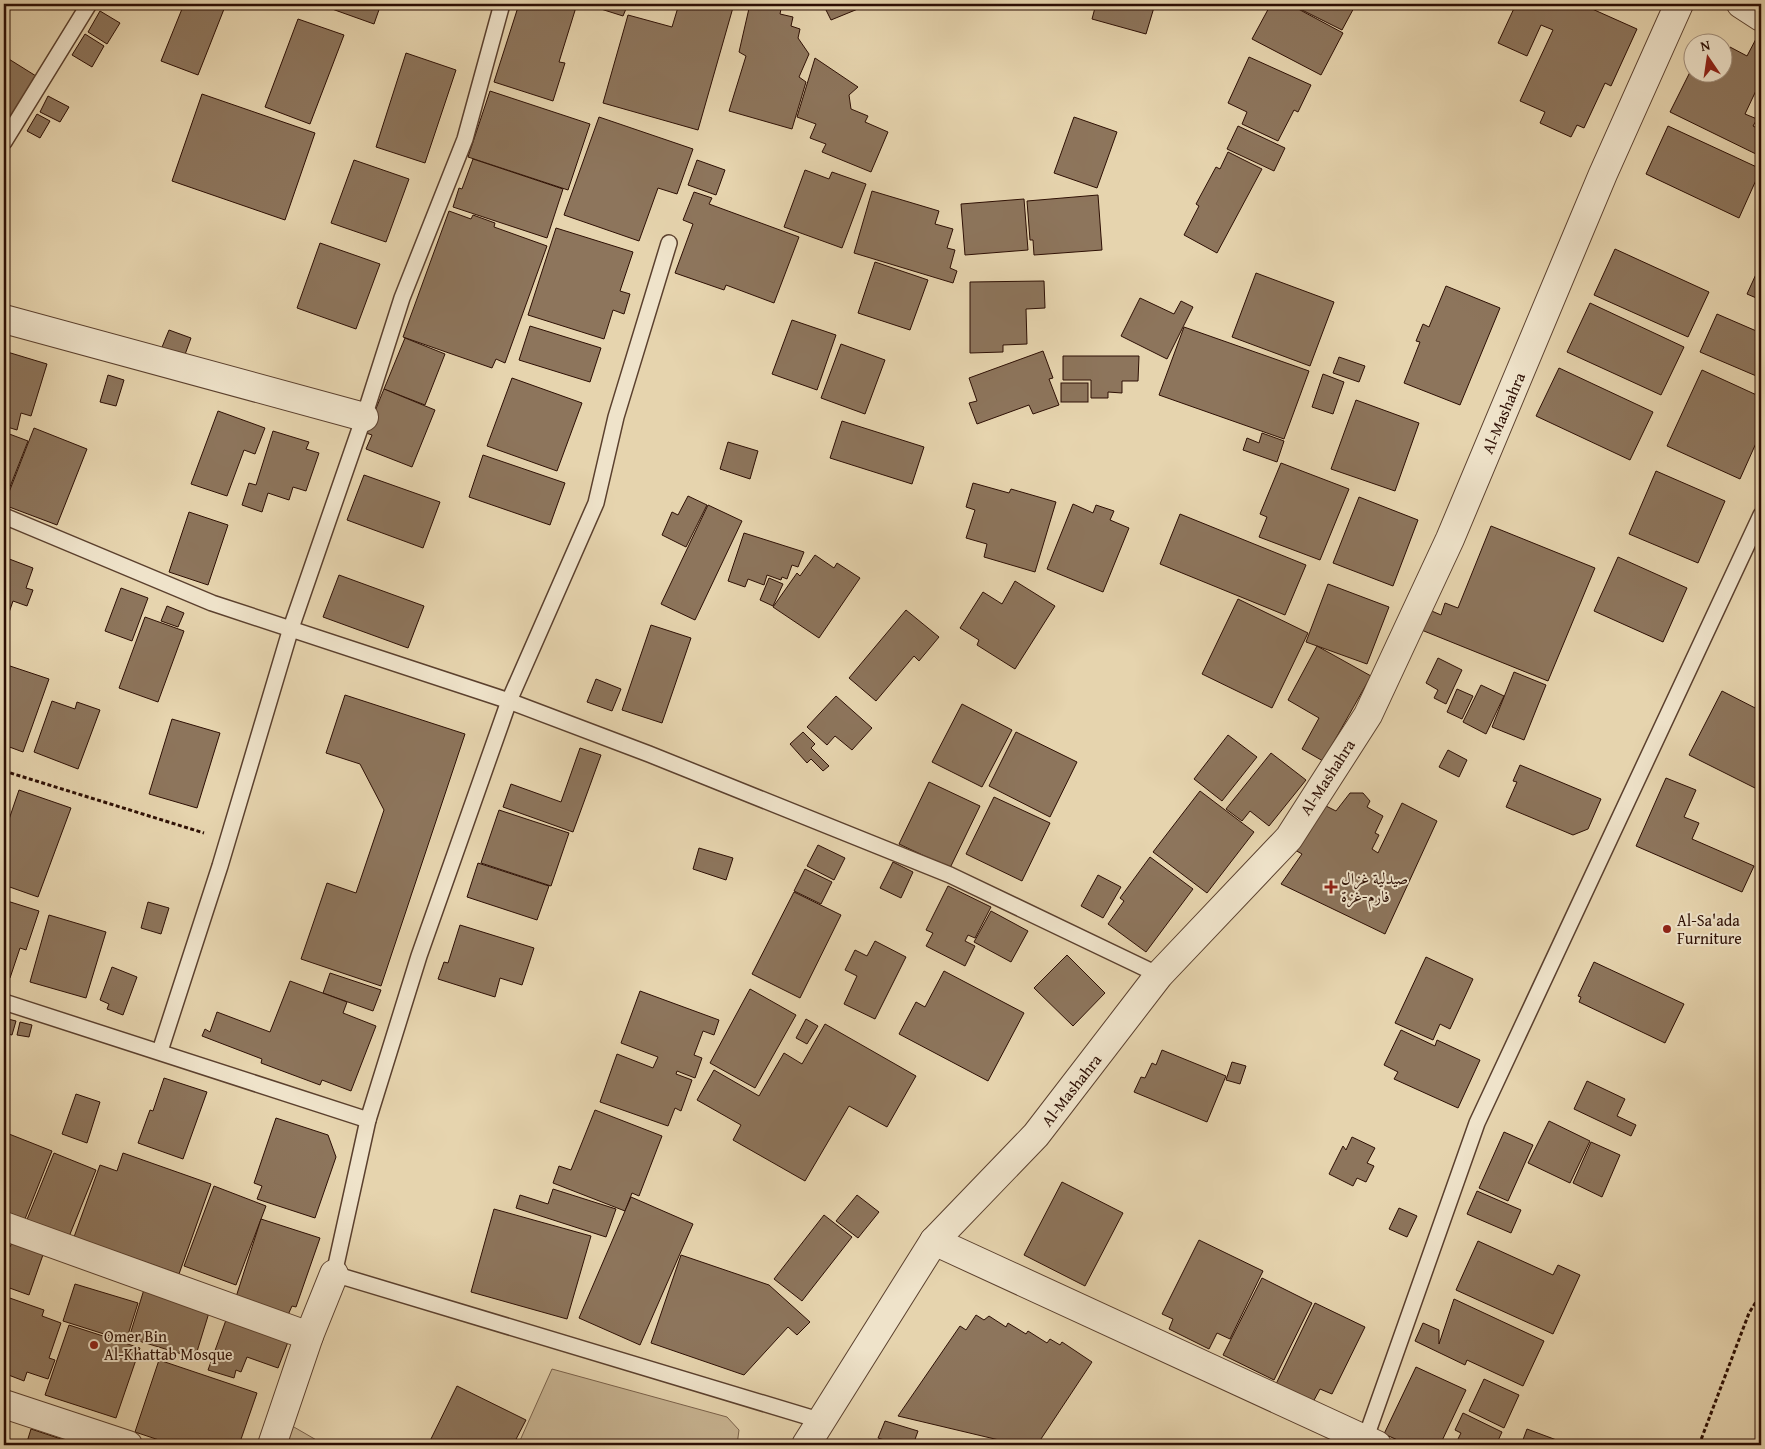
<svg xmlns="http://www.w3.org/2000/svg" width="1765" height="1449" font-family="'Gentium Book Plus',Amiri,serif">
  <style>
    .green { fill: #c7b391; stroke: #7a614a }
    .building { fill: #8d755c; stroke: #2d0f04 }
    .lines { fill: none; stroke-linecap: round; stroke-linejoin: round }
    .lane-casing { stroke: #5b402e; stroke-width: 18 }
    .street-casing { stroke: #5b402e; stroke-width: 30 }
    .path { stroke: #2d0f04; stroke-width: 3; stroke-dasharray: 4 2.5; stroke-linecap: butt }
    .lane { stroke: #efe3ca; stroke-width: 15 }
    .street { stroke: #efe3ca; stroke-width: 28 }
    .poi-dot { fill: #8f2418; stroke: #efe3ca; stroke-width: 2 }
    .labels { text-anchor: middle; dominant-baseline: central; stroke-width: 4; stroke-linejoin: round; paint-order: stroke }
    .street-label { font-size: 16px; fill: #2d0f04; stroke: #efe3ca }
    .poi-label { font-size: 16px; fill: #2d0f04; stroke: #efe3ca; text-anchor: start }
  </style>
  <rect width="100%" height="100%" fill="#e6d4ae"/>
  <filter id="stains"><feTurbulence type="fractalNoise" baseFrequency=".004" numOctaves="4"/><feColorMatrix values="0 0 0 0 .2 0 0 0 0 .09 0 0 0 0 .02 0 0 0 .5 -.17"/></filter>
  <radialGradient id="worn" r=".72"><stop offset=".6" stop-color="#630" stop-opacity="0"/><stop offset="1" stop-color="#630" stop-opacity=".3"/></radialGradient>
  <g class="green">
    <polygon points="552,1369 727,1417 739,1430 737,1445 518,1445"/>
    <polygon points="287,1423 325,1445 279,1445"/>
  </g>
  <g class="building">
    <polygon points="184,4 226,4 198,75 161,61"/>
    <polygon points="318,4 381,4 374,24"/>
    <polygon points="519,4 577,4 559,62 565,63 553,101 494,82"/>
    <polygon points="585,4 628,4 623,16"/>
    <polygon points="679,4 734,4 698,130 603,103 628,15 672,27"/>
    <polygon points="750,4 782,4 780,14 793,17 791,26 800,29 798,38 809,54 799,77 806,82 792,129 729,111 746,56 739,52"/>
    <polygon points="823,4 870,4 831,20"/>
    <polygon points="1096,4 1155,4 1146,34 1092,19"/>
    <polygon points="1271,4 1289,4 1343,33 1321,75 1252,39"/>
    <polygon points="1290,4 1356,4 1342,30"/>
    <polygon points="1516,4 1581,4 1637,29 1611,86 1605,83 1584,128 1577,125 1571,137 1540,123 1545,112 1520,101 1553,30 1541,25 1527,56 1498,43"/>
    <polygon points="100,11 120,23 107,44 88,32"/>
    <polygon points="298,19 344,35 310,124 265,107"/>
    <polygon points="85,34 104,46 92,67 72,55"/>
    <polygon points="1757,37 1761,39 1761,80 1745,114 1757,119 1753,126 1761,130 1761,148 1758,155 1670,112 1690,72 1692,62 1692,72 1722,72 1722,47 1730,49 1730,47 1747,56"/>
    <polygon points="406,53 456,70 425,163 376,147"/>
    <polygon points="4,56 36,76 4,127"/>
    <polygon points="1249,57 1311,85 1298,112 1294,110 1278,141 1242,124 1247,112 1228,103"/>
    <polygon points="815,58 858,87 849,95 851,109 868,116 865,122 888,132 871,172 822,152 826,144 810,138 816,124 797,117"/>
    <polygon points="490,91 590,124 568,190 468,157"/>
    <polygon points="202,94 315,133 285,220 172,181"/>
    <polygon points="48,96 69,107 60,122 40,112"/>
    <polygon points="37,114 50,121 40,138 27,131"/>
    <polygon points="599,117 693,149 677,194 658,188 639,241 564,215"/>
    <polygon points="1074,117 1117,132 1097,188 1054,173"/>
    <polygon points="1238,126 1285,148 1274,171 1227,149"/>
    <polygon points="1668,126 1761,169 1739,218 1646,174"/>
    <polygon points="1228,152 1262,169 1217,253 1184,235 1199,206 1196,204 1216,167 1220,169"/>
    <polygon points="473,159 563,189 547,238 453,207 459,188 462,189"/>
    <polygon points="354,160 409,179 386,242 331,223"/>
    <polygon points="697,160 725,170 716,195 688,185"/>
    <polygon points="805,170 829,179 832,172 866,184 842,248 784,227"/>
    <polygon points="872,191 939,211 935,224 953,229 947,248 955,250 950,268 957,271 953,283 854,253"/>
    <polygon points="694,192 712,198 709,204 799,237 774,303 726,285 724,290 675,273 693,224 683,220"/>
    <polygon points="1098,195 1102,250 1034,255 1033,240 1030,240 1027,201"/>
    <polygon points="1024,199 1028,250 965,255 961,204"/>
    <polygon points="449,211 471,219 473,215 495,223 494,227 547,246 505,363 496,359 492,368 403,337"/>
    <polygon points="556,228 633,252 620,291 630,294 624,314 613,310 604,339 528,315"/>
    <polygon points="320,243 380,264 356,329 297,308"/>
    <polygon points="1615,249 1709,292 1688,337 1594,295"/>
    <polygon points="875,262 928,280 910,330 858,313"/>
    <polygon points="1757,272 1761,274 1761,300 1747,294"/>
    <polygon points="1256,273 1334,302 1310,366 1232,337"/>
    <polygon points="1044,281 1045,308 1026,309 1027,344 1003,345 1003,352 970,353 970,282"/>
    <polygon points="1446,286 1500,308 1460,405 1404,383 1420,342 1416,341 1423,324 1429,327"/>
    <polygon points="1140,298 1174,314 1181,301 1193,307 1167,359 1121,336"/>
    <polygon points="1590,303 1684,347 1661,395 1567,352"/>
    <polygon points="1717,314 1761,333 1761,378 1700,352"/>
    <polygon points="792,320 836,335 817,390 772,374"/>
    <polygon points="530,326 601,348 590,382 519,360"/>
    <polygon points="1184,327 1309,371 1284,439 1159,395"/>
    <polygon points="169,330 191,338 183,360 160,352"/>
    <polygon points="405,338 445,354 425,405 384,389"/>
    <polygon points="841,344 885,360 865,414 821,398"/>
    <polygon points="4,351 47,364 31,416 21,413 17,430 4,426"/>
    <polygon points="1043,351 1053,378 1049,379 1059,405 1033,414 1029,405 977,424 969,403 977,401 969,378"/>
    <polygon points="1063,356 1139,356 1138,381 1122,381 1122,393 1108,392 1108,398 1091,398 1091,380 1063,380"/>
    <polygon points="1339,357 1365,366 1359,382 1333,373"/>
    <polygon points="1559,368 1653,412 1630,460 1536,416"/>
    <polygon points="1702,370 1761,397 1761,432 1740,479 1667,446"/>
    <polygon points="1323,374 1344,382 1333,414 1312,407"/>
    <polygon points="108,375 124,380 116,406 100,402"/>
    <polygon points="512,378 582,403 557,471 487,446"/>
    <rect x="1061" y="383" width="27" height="19"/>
    <polygon points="384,389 435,410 412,467 366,449 372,435 366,433"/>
    <polygon points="1356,400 1419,423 1395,491 1331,469"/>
    <polygon points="218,411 265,428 255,454 244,450 227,496 191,484"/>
    <polygon points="842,421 924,447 912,484 830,458"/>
    <polygon points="34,428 87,449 57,525 4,505"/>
    <polygon points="273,431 309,442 306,449 319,453 306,491 293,487 289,500 268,493 262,512 242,505 249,483 256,485"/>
    <polygon points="4,432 28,441 4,502"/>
    <polygon points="1262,433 1284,441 1277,462 1243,450 1247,438 1259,443"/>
    <polygon points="728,442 758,451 750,479 720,469"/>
    <polygon points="483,455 565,483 550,525 469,497"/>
    <polygon points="1281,463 1349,489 1320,560 1259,537 1267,517 1260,514"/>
    <polygon points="1656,471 1725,501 1698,563 1629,534"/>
    <polygon points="364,475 440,502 423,548 347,520"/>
    <polygon points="973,483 1009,493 1011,489 1056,502 1035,572 984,557 987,544 966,538 975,510 966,507"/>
    <polygon points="688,496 707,505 686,547 662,535 672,512 678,515"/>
    <polygon points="1359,497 1418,520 1393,586 1333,563"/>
    <polygon points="1073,504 1093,513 1096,505 1114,511 1110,520 1129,528 1103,592 1047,569"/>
    <polygon points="708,505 742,521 695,620 661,604"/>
    <polygon points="189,512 228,525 208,585 169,572"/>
    <polygon points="1180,514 1306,565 1285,615 1160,564"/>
    <polygon points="1491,526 1595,568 1548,681 1419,629 1427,609 1441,615 1445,603 1458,608"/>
    <polygon points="744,533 804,552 798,567 792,565 787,579 782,577 781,580 767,575 764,585 748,579 745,587 728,581"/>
    <polygon points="815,555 834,568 837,563 860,578 819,638 773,607 797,573 800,576"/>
    <polygon points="4,557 33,568 26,588 33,590 27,606 13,601 4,627"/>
    <polygon points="1618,557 1687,588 1663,642 1594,611"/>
    <polygon points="339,575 424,606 408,648 323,617"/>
    <polygon points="769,578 783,584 773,606 760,600"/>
    <polygon points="1015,581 1055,606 1015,669 977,645 979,640 960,628 983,592 1002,604"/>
    <polygon points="1328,584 1389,607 1367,664 1306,642"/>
    <polygon points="121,588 148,598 132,641 105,631"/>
    <polygon points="1238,599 1308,633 1272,708 1202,674"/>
    <polygon points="167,606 184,613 178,627 161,621"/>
    <polygon points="906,610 939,637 919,661 914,656 876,701 849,678"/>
    <polygon points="145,617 184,631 158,702 119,688"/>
    <polygon points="651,625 691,638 662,723 622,710"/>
    <polygon points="1317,646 1371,676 1323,761 1302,749 1319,718 1288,700"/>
    <polygon points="1438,658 1462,670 1446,704 1434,698 1438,690 1426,683"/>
    <polygon points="4,664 49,679 23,752 4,745"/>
    <polygon points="1514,672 1546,685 1524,740 1492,727"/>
    <polygon points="596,679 621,689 612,711 587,702"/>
    <polygon points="1481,685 1504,696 1486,734 1463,722"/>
    <polygon points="1457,689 1473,696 1462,719 1447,712"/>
    <polygon points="1722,691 1761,711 1761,791 1689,755"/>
    <polygon points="345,695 465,734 381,986 301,959 327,883 356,893 384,810 360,764 326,753"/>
    <polygon points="836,696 872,728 852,750 835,736 827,745 807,727"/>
    <polygon points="52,701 75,709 77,702 100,710 78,769 34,752"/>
    <polygon points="962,704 1012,730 982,787 932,762"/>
    <polygon points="172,719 220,733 197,808 149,794"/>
    <polygon points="803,732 815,744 811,748 829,766 823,771 811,759 807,763 790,744"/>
    <polygon points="1016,732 1077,762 1050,817 989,786"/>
    <polygon points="1228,735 1257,757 1222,801 1194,779"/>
    <polygon points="580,748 601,755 573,832 503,807 511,784 561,802"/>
    <polygon points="1448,750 1467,760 1459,777 1439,767"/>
    <polygon points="1271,753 1306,780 1269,826 1250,811 1242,821 1226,809"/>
    <polygon points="1520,765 1601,799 1588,829 1573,835 1506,807 1517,782 1513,781"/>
    <polygon points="1666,778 1696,790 1684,817 1699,823 1692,839 1754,866 1742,892 1636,846"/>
    <polygon points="929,782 980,806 950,868 899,844"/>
    <polygon points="19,790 71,808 38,897 4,885 4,834"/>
    <polygon points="1200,791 1254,832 1207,893 1153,852"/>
    <polygon points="1350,793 1363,793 1370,801 1367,807 1383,816 1375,833 1379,835 1372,849 1378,853 1402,803 1437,821 1385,934 1281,884 1302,854 1295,850 1326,806 1336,811"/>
    <polygon points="994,797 1050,823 1022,881 966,854"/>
    <polygon points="499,810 569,833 551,886 481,863"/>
    <polygon points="818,845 845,858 834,880 807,866"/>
    <polygon points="699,848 733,858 726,880 693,869"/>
    <polygon points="1150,857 1193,889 1146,952 1108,924 1124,901 1120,898"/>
    <polygon points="893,862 913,872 901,898 880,888"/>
    <polygon points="478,863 549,886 537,920 467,897"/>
    <polygon points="805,869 832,882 821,904 794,891"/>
    <polygon points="1098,875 1121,887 1103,918 1081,906"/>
    <polygon points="948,886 991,907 975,938 968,935 965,941 975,946 965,966 926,946 933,933 926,930"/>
    <polygon points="794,892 841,915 800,998 752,974"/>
    <polygon points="4,900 39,911 26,950 20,948 10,978 4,976"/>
    <polygon points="148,902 169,908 161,934 141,928"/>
    <polygon points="991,911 1028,931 1011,962 974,942"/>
    <polygon points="49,915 106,932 86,998 30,982"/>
    <polygon points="460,925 534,948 522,985 500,978 495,997 438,979 444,962 448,963"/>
    <polygon points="875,941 906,957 875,1019 844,1004 857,976 845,970 855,950 867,956"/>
    <polygon points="1067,955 1105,993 1073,1026 1034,988"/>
    <polygon points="1426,957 1473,979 1450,1029 1440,1024 1433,1040 1395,1023"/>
    <polygon points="1594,962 1684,1004 1665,1043 1579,1002 1581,997 1578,996"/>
    <polygon points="112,967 137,977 123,1015 107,1009 109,1004 100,1000"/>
    <polygon points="944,971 1024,1013 988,1081 899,1034 916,1002 925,1007"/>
    <polygon points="330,973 381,990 373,1011 323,993"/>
    <polygon points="290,981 347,1002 343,1013 376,1026 351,1091 322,1080 320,1085 261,1063 262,1059 202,1036 205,1029 210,1032 217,1012 270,1032"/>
    <polygon points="750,989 796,1015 755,1088 710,1063"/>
    <polygon points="640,991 719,1020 714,1035 703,1031 694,1055 702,1058 695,1078 677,1071 676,1074 692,1080 681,1111 675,1108 668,1126 600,1102 617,1054 653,1068 658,1057 621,1043"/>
    <polygon points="4,1018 16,1021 12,1035 4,1033"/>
    <polygon points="806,1019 818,1026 807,1044 796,1038"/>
    <polygon points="20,1022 32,1025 29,1037 17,1035"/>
    <polygon points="825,1024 916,1076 887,1127 849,1106 805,1181 733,1140 741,1125 697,1100 714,1070 759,1096 784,1053 802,1064"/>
    <polygon points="1401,1030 1435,1046 1437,1040 1480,1060 1458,1108 1394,1079 1398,1072 1384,1065"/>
    <polygon points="1162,1050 1226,1076 1207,1122 1134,1092 1141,1077 1145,1078 1152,1063 1156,1065"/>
    <polygon points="1232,1062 1246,1066 1240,1084 1226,1080"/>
    <polygon points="164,1078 207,1092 183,1159 138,1143 150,1110 153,1111"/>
    <polygon points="1587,1081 1625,1099 1617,1116 1636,1125 1631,1136 1574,1109"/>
    <polygon points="76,1094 100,1102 87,1143 62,1134"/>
    <polygon points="595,1110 662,1136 639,1196 632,1193 625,1211 553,1183 559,1166 571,1170"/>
    <polygon points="276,1118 328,1135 336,1157 315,1218 257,1199 262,1186 254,1183"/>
    <polygon points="1549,1121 1590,1141 1570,1183 1528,1163"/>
    <polygon points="4,1132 52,1151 25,1219 4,1211"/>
    <polygon points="1504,1132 1533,1145 1508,1201 1479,1188"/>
    <polygon points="1352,1137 1375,1148 1367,1163 1374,1166 1366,1182 1357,1178 1353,1186 1329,1174 1343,1146 1346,1150"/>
    <polygon points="1591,1142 1620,1155 1602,1197 1573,1183"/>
    <polygon points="54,1153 96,1170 68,1239 26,1222"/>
    <polygon points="123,1153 211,1184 179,1274 74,1237 100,1165 117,1171"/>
    <polygon points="1062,1182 1123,1213 1085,1286 1024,1255"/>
    <polygon points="214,1186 266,1206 236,1285 184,1266"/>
    <polygon points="553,1189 616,1209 606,1237 516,1208 520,1195 548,1204"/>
    <polygon points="1477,1191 1521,1210 1511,1233 1467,1214"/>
    <polygon points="857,1195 879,1212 858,1238 836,1221"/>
    <polygon points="631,1197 693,1224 640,1345 579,1318"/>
    <polygon points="1399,1208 1417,1216 1407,1237 1389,1229"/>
    <polygon points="494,1209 591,1236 567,1319 471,1292"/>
    <polygon points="824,1215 852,1237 802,1301 774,1279"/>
    <polygon points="261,1219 320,1238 296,1307 292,1306 288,1315 236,1297"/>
    <polygon points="14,1238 45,1249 29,1295 4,1286 4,1245 10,1247"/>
    <polygon points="1199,1240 1263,1271 1230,1339 1217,1333 1209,1349 1169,1329 1173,1319 1162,1314"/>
    <polygon points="1478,1241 1553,1275 1558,1265 1580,1275 1553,1334 1456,1290"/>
    <polygon points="681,1255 769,1285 810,1322 797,1335 788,1327 744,1375 651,1343"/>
    <polygon points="1262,1278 1312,1303 1274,1380 1223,1355"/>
    <polygon points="146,1283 212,1303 195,1358 129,1338"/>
    <polygon points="75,1284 138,1303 126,1341 63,1321"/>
    <polygon points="4,1296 44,1310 42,1316 61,1323 49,1358 55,1360 48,1379 27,1372 24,1381 6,1374 4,1382"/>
    <polygon points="1454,1299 1544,1341 1523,1386 1467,1360 1465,1365 1415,1341 1423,1323 1439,1330 1439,1344"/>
    <polygon points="1315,1303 1365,1327 1332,1394 1320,1389 1313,1402 1276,1384"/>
    <polygon points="976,1315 984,1320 989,1316 1006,1327 1008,1323 1026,1334 1028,1331 1047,1343 1050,1339 1060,1345 1062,1342 1092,1362 1037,1445 1020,1445 898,1416 960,1326 966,1330"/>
    <polygon points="226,1320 288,1342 278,1368 247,1357 241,1372 236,1370 234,1378 208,1370"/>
    <polygon points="69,1325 140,1348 116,1418 45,1395"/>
    <polygon points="159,1360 257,1393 239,1445 174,1445 135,1432"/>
    <polygon points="1416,1367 1466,1390 1440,1445 1409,1445 1384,1434"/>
    <polygon points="1484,1379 1519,1395 1504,1428 1469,1411"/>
    <polygon points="457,1386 526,1420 513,1445 428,1445"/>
    <polygon points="1463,1413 1502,1432 1496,1445 1455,1445 1461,1433 1455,1430"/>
    <polygon points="885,1421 918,1431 913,1445 900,1445 878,1438"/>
    <polygon points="31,1429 79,1445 26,1445"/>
    <polygon points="1527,1429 1570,1445 1521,1445"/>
  </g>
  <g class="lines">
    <defs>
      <g id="lane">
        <polyline points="4,142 89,4"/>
        <polyline points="669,243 616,417 596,503 509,701 419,956 368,1120 334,1274 822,1421"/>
        <polyline points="4,516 212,603 509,701 649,754 950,875 1159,975"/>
        <polyline points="4,1002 368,1120"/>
        <polyline points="160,1051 220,866 291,628 364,417 402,298 465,139 502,4"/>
        <polyline points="1365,1440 1477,1123 1761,515"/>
      </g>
      <g id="street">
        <polyline points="1741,4 1761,17"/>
        <polyline points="4,319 364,417"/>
        <polyline points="4,1226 309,1336"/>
        <polyline points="934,1241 1377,1445"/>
        <polyline points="4,1404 128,1445"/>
        <polyline points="272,1445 309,1336 334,1274"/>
        <polyline points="806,1445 934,1241 1036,1135 1159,975 1289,838 1368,715 1450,539 1603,174 1679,4"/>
      </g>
    </defs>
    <use href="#lane" class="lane-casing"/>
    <use href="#street" class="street-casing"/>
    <g class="path">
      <polyline points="4,771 204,833"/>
      <polyline points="1699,1445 1749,1313 1761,1294"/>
    </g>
    <use href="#lane" class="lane"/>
    <use href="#street" class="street"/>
  </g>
  <g class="poi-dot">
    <path d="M1328.5 879.5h5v5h5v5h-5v5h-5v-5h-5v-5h5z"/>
    <circle cx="1667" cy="929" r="5"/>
    <circle cx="94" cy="1345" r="5"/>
  </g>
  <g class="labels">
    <g class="street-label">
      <text transform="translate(1503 413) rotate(-67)">Al-Mashahra</text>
      <text transform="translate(1327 777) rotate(-57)">Al-Mashahra</text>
      <text transform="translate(1071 1090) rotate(-52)">Al-Mashahra</text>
    </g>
    <g class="poi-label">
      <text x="1341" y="878">صيدلية غزال<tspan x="1341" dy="18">فارم-غزة</tspan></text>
      <text x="1677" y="920">Al-Sa'ada<tspan x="1677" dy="18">Furniture</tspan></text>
      <text x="104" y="1336">Omer Bin<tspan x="104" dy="18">Al-Khattab Mosque</tspan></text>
    </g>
  </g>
  <rect width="1765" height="1449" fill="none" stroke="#e6d4ae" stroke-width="20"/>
  <rect x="5" y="5" width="1755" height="1439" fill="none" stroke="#2d0f04" stroke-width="2.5"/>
  <rect x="10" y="10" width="1745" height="1429" fill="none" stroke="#2d0f04"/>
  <g transform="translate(1708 58) rotate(347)"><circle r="24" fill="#efe3ca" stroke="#a18e7b"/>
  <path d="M0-4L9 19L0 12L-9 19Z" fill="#8f2418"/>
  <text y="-8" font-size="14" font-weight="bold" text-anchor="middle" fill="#2d0f04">N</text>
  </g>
  <rect width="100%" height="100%" filter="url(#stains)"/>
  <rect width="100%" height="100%" fill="url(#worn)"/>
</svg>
